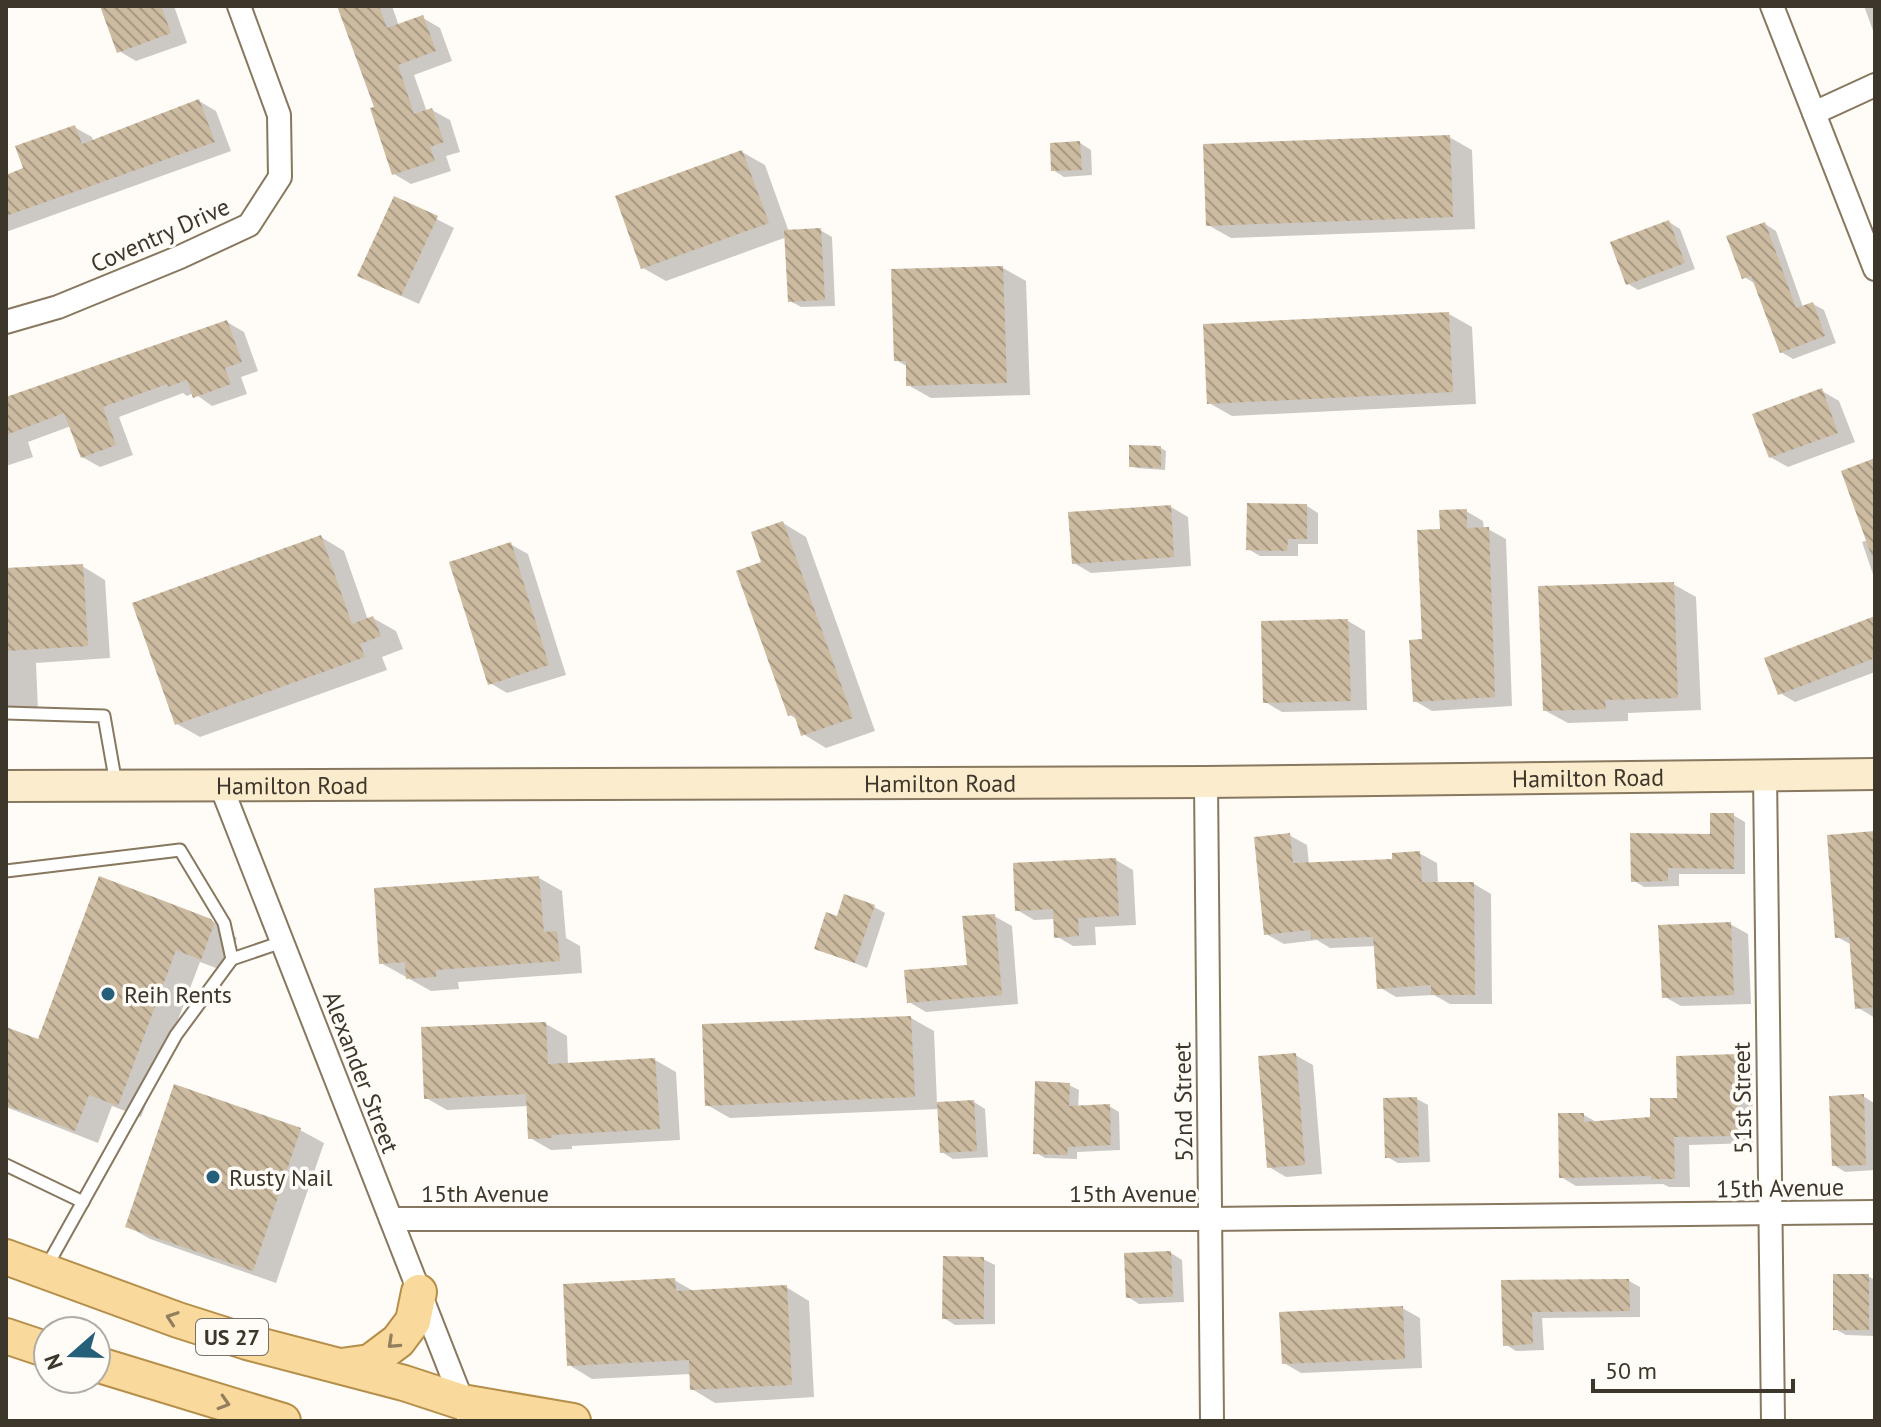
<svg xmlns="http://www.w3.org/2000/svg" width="1881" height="1427" font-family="'PT Sans',sans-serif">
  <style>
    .shadow { fill: #0003 }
    .building { fill: url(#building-back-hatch) }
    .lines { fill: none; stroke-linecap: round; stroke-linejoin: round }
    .lane-casing { stroke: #87785f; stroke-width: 15 }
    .street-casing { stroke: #87785f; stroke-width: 26 }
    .secondary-casing { stroke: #87785f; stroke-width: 34 }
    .primary-casing { stroke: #b58f4a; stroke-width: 38 }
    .lane { stroke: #fff; stroke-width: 11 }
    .street { stroke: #fff; stroke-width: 22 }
    .secondary { stroke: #fcecce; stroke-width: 30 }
    .primary { stroke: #fad99c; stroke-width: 34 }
    .oneway { stroke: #927f5e }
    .poi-dot { fill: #265f79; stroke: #fffbf6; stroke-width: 3 }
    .labels { text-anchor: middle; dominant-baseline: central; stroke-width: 7; stroke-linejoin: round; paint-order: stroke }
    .shield { fill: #fffbf6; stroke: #777168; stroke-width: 2 }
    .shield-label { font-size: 22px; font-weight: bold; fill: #3d362b }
    .street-label { font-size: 24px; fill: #3d362b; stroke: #fffbf6 }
    .poi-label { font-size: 24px; fill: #3d362b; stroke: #fffbf6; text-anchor: start }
  </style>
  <defs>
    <pattern id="building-back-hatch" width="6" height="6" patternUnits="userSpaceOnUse" patternTransform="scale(2)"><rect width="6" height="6" fill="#ccbba0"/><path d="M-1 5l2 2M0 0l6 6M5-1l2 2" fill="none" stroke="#a79983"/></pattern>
  </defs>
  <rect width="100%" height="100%" fill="#fffbf6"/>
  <g class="shadow">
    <polygon points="102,6 174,6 187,43 136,61 119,51"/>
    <polygon points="340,6 392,6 399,26 423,18 440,28 452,61 414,75 427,112 432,110 450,120 460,152 446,156 451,171 411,184 394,174 376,108"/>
    <polygon points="1864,6 1875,6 1875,36"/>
    <polygon points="199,101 216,111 231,151 6,232 6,177 26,170 74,127 92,137 93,142"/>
    <polygon points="1449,137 1472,150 1475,229 1231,238 1208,225"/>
    <polygon points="1080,143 1091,150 1092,175 1064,177 1053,170"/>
    <polygon points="742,152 765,165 789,232 820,230 832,237 835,306 801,307 790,301 787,237 666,281 643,268"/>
    <polygon points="395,198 454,228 419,304 377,285"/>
    <polygon points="1669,222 1680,229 1695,269 1638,290 1627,283"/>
    <polygon points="1765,224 1776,231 1803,307 1813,304 1824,310 1836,343 1793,359 1781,352 1756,284 1744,277"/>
    <polygon points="1003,268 1026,281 1030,395 931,398 908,385 908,367 896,360"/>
    <polygon points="1449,314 1472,327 1476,404 1232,416 1209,403"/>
    <polygon points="227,322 244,332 258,371 241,377 247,394 212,406 194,393 187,396 183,393 119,417 133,455 100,467 82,457 71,426 28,442 33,457 6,466 6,400"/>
    <polygon points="1822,391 1839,401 1855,442 1788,467 1770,457"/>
    <polygon points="1161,448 1166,451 1165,470 1136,468 1131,465"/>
    <polygon points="1875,460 1875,580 1862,542 1868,540"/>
    <polygon points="1307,506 1318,513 1318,544 1298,544 1298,556 1260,556 1248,549"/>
    <polygon points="1171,507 1188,517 1191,566 1091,573 1074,563"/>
    <polygon points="1466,511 1483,521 1484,529 1488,529 1506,539 1512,706 1432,711 1415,701 1442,531"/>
    <polygon points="783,523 806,537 875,731 826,748 803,734 798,720 790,715 764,563"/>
    <polygon points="321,537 344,551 368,620 373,618 396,631 403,649 382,657 387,670 200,737 177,724"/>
    <polygon points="510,544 528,554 566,675 507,693 490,683"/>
    <polygon points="82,566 105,580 110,658 36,663 38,710 6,712 6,570"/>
    <polygon points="1673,584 1696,597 1701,710 1628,713 1628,721 1568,723 1544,710"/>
    <polygon points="1875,618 1875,672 1795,702 1780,693"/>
    <polygon points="1348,621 1365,631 1367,710 1282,712 1265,702"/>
    <polygon points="1733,815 1745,822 1745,874 1679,874 1679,886 1644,887 1633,880 1712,836"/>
    <polygon points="1875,833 1875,1018 1857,1007 1852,945 1837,937"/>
    <polygon points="1289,835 1307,845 1309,865 1395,861 1419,853 1437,863 1438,884 1474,884 1491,894 1492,1004 1450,1004 1434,995 1396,997 1379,987 1376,946 1330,948 1317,940 1284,944 1266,934"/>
    <polygon points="1116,860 1133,870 1136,925 1095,927 1096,945 1073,946 1056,936 1055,919 1034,920 1017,910"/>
    <polygon points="539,878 562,891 566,938 580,946 582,973 458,982 459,989 431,991 381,963"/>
    <polygon points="874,907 885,913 867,968 816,948 838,919"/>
    <polygon points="994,916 1012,926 1018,1004 926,1012 909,1002 969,967"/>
    <polygon points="211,920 237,938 224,971 200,962 141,1117 112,1106 98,1143 6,1107 6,1029 39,1042"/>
    <polygon points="1730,924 1748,934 1751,1004 1681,1006 1663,996"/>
    <polygon points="911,1018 934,1031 937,1104 974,1102 985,1109 988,1157 953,1159 942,1152 939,1109 730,1118 707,1105"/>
    <polygon points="546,1024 567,1036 568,1065 655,1060 676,1072 680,1140 572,1146 572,1149 551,1150 530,1138 529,1106 447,1110 426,1098"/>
    <polygon points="1295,1055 1313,1065 1322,1174 1286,1177 1269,1167"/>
    <polygon points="1736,1056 1752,1065 1753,1143 1689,1145 1690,1187 1669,1187 1663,1184 1576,1186 1561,1177 1584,1115 1598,1123 1652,1119"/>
    <polygon points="1069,1085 1079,1090 1078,1108 1109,1106 1119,1112 1120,1150 1077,1152 1077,1159 1045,1158 1035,1152"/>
    <polygon points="175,1086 300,1130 324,1143 276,1283 150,1239 127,1226"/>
    <polygon points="1863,1096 1874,1103 1875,1170 1845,1172 1834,1165"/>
    <polygon points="1417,1099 1428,1105 1430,1162 1398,1163 1387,1157"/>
    <polygon points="1171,1253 1182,1260 1184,1302 1139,1304 1128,1297"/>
    <polygon points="983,1259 995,1265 995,1324 955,1325 944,1318"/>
    <polygon points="1868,1276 1875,1280 1875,1336 1846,1335 1835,1329"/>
    <polygon points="674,1280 695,1292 786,1287 809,1301 814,1397 715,1403 692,1389 691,1374 592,1379 569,1365"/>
    <polygon points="1629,1281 1640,1287 1640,1317 1542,1318 1544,1350 1516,1351 1505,1344 1503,1282"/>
    <polygon points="1402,1308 1420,1318 1422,1368 1301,1373 1284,1363"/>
  </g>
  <g class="building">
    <polygon points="100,6 161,6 171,33 117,53"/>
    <polygon points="337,6 379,6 387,28 423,15 436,51 398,65 414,114 432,108 444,142 430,147 435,161 392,175 370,108 374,107"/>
    <polygon points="199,99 215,142 6,216 6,175 23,168 15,146 75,125 82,144"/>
    <polygon points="1450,135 1453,217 1206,226 1203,144"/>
    <polygon points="1080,141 1082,170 1051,171 1050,143"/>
    <polygon points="742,150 769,223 641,269 615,196"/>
    <polygon points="394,196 438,216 401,296 357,276"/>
    <polygon points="1669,220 1685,263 1626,285 1610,242"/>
    <polygon points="1765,222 1796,308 1813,302 1825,336 1780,353 1751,276 1742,279 1726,236"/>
    <polygon points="821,228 825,300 788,302 784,230"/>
    <polygon points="1003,266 1007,383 906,386 906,361 894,361 891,269"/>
    <polygon points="1449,312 1453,392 1207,404 1203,324"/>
    <polygon points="227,320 242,362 225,368 231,384 193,398 187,380 168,387 167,384 103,407 116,445 81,458 64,413 6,435 6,397"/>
    <polygon points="1822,388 1838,433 1769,458 1752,414"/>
    <polygon points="1129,445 1161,446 1161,468 1129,467"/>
    <polygon points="1875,458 1875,557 1872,557 1841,471"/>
    <polygon points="1247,503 1307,504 1307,539 1288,539 1287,551 1246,550"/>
    <polygon points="1171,505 1174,557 1072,564 1068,512"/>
    <polygon points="1467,509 1467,528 1489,527 1495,697 1413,702 1409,640 1422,639 1417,530 1440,529 1439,510"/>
    <polygon points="783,521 853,718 801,736 794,714 788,716 736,571 761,562 751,532"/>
    <polygon points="321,535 352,624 373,616 381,636 360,644 365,657 175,725 132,603"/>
    <polygon points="511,542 549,665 488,685 449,562"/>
    <polygon points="83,564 88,646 6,651 6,568"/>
    <polygon points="1674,582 1678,698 1605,700 1606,709 1543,711 1538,586"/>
    <polygon points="1875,616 1875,658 1778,695 1764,658"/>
    <polygon points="1348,619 1351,701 1263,703 1261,621"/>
    <polygon points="1710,813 1734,813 1734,869 1668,868 1668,881 1631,882 1630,833 1710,834"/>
    <polygon points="1875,831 1875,1007 1855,1009 1849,937 1835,938 1827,835"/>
    <polygon points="1290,833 1293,863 1392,859 1392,853 1420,851 1422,882 1474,882 1475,995 1431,995 1431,985 1377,989 1373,937 1311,939 1310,930 1264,935 1254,837"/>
    <polygon points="1116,858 1119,916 1078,918 1079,936 1054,938 1053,909 1015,911 1013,863"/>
    <polygon points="99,876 211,919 214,924 201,960 176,950 118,1106 89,1095 75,1131 6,1105 6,1027 38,1039"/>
    <polygon points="539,876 544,932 557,931 560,961 436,970 436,977 406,979 405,962 379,964 374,888"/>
    <polygon points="844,894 875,905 855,963 814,949 826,912 837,916"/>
    <polygon points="995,914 1002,995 907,1003 904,970 967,965 962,916"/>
    <polygon points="1731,922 1734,995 1662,998 1658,925"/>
    <polygon points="911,1016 915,1097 705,1106 702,1024"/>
    <polygon points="546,1022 548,1064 655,1058 660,1129 552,1135 552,1138 528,1139 526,1094 424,1099 421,1027"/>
    <polygon points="1296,1053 1305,1165 1267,1168 1258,1056"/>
    <polygon points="1737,1054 1738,1136 1674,1137 1675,1179 1651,1179 1651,1176 1559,1178 1558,1113 1584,1113 1584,1122 1650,1117 1650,1098 1677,1098 1676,1056"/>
    <polygon points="1035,1081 1070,1083 1069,1106 1110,1104 1111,1145 1068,1147 1067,1155 1033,1154"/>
    <polygon points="174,1084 301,1128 253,1271 125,1227"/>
    <polygon points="1864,1094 1866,1165 1832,1166 1829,1096"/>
    <polygon points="1417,1097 1419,1157 1385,1158 1383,1098"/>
    <polygon points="974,1100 977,1151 940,1153 937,1102"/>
    <polygon points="1171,1251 1173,1297 1126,1298 1124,1253"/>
    <polygon points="943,1256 984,1257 984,1319 942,1319"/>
    <rect x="1833" y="1274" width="36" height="56"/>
    <polygon points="675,1278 676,1291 787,1285 792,1385 690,1390 689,1360 567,1366 563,1284"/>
    <polygon points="1629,1279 1630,1311 1532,1312 1533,1344 1503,1346 1501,1280"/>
    <polygon points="1403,1306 1405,1359 1282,1364 1279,1312"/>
  </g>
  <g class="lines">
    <defs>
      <g id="lane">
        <polyline points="6,713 104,716 116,784"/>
        <polyline points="6,871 180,850 224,923 232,959 176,1035 47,1266"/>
        <polyline points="232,959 282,942"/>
        <polyline points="6,1165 83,1202"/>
      </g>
      <g id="street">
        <polyline points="1772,6 1875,269"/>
        <polyline points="1814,113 1875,85"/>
        <polyline points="6,322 58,307 180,257 249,225 280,177 279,115 239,6"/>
        <polyline points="1765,774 1773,1421"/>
        <polyline points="1206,782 1212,1421"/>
        <polyline points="221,786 470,1421"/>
        <polyline points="391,1219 1210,1219 1875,1212"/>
      </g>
      <g id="secondary">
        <path id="s1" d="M6 786 1206 782 1875 774"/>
      </g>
      <g id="primary">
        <polyline points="6,1257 178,1320 247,1342 404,1383 462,1402 573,1421"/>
        <polyline points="6,1336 48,1350"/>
        <polyline points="96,1364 283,1421"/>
        <polyline points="341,1366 370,1362 398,1341 413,1321 419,1292"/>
      </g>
    </defs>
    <use href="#lane" class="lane-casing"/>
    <use href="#street" class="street-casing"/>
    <use href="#secondary" class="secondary-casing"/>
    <use href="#primary" class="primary-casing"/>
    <use href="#lane" class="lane"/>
    <use href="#street" class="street"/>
    <use href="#secondary" class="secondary"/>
    <use href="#primary" class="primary"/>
  </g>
  <defs><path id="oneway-chevron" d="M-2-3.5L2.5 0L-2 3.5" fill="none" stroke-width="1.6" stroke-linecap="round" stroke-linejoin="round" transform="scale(2)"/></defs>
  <g class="oneway">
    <use href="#oneway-chevron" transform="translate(172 1318) rotate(-161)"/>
    <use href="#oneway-chevron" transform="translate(393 1343) rotate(137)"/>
    <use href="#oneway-chevron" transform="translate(224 1403) rotate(17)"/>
  </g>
  <g class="poi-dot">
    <circle cx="108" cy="994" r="8"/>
    <circle cx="213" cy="1177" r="8"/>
  </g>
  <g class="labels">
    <rect class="shield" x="196" y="1319" width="72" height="36" rx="6"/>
    <g class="shield-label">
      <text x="232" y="1337">US 27</text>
    </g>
    <g class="street-label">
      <text transform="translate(160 235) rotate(-24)">Coventry Drive</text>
      <text stroke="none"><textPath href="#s1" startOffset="1582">Hamilton Road</textPath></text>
      <text stroke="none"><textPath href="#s1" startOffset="934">Hamilton Road</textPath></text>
      <text stroke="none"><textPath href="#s1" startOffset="286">Hamilton Road</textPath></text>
      <text transform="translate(361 1072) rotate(69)">Alexander Street</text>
      <text transform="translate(1742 1098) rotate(-91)">51st Street</text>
      <text transform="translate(1183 1102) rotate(-91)">52nd Street</text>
      <text transform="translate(1780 1188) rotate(-1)">15th Avenue</text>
      <text x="485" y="1193">15th Avenue</text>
      <text x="1133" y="1193">15th Avenue</text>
    </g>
    <g class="poi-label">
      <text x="124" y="994">Reih Rents</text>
      <text x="229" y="1177">Rusty Nail</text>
    </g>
  </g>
  <rect width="1881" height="1427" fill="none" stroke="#3d362b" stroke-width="16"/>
  <g transform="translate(72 1355) rotate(250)"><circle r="38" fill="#fffbf6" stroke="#b1aca5" stroke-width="2"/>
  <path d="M0-6L14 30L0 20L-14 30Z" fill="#265f79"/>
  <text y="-12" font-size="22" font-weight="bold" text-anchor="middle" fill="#3d362b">N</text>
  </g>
  <path d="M1593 1379v12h200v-12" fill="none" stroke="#3d362b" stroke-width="4"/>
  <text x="1605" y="1379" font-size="24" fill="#3d362b" stroke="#fffbf6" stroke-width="6" paint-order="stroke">50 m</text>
</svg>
